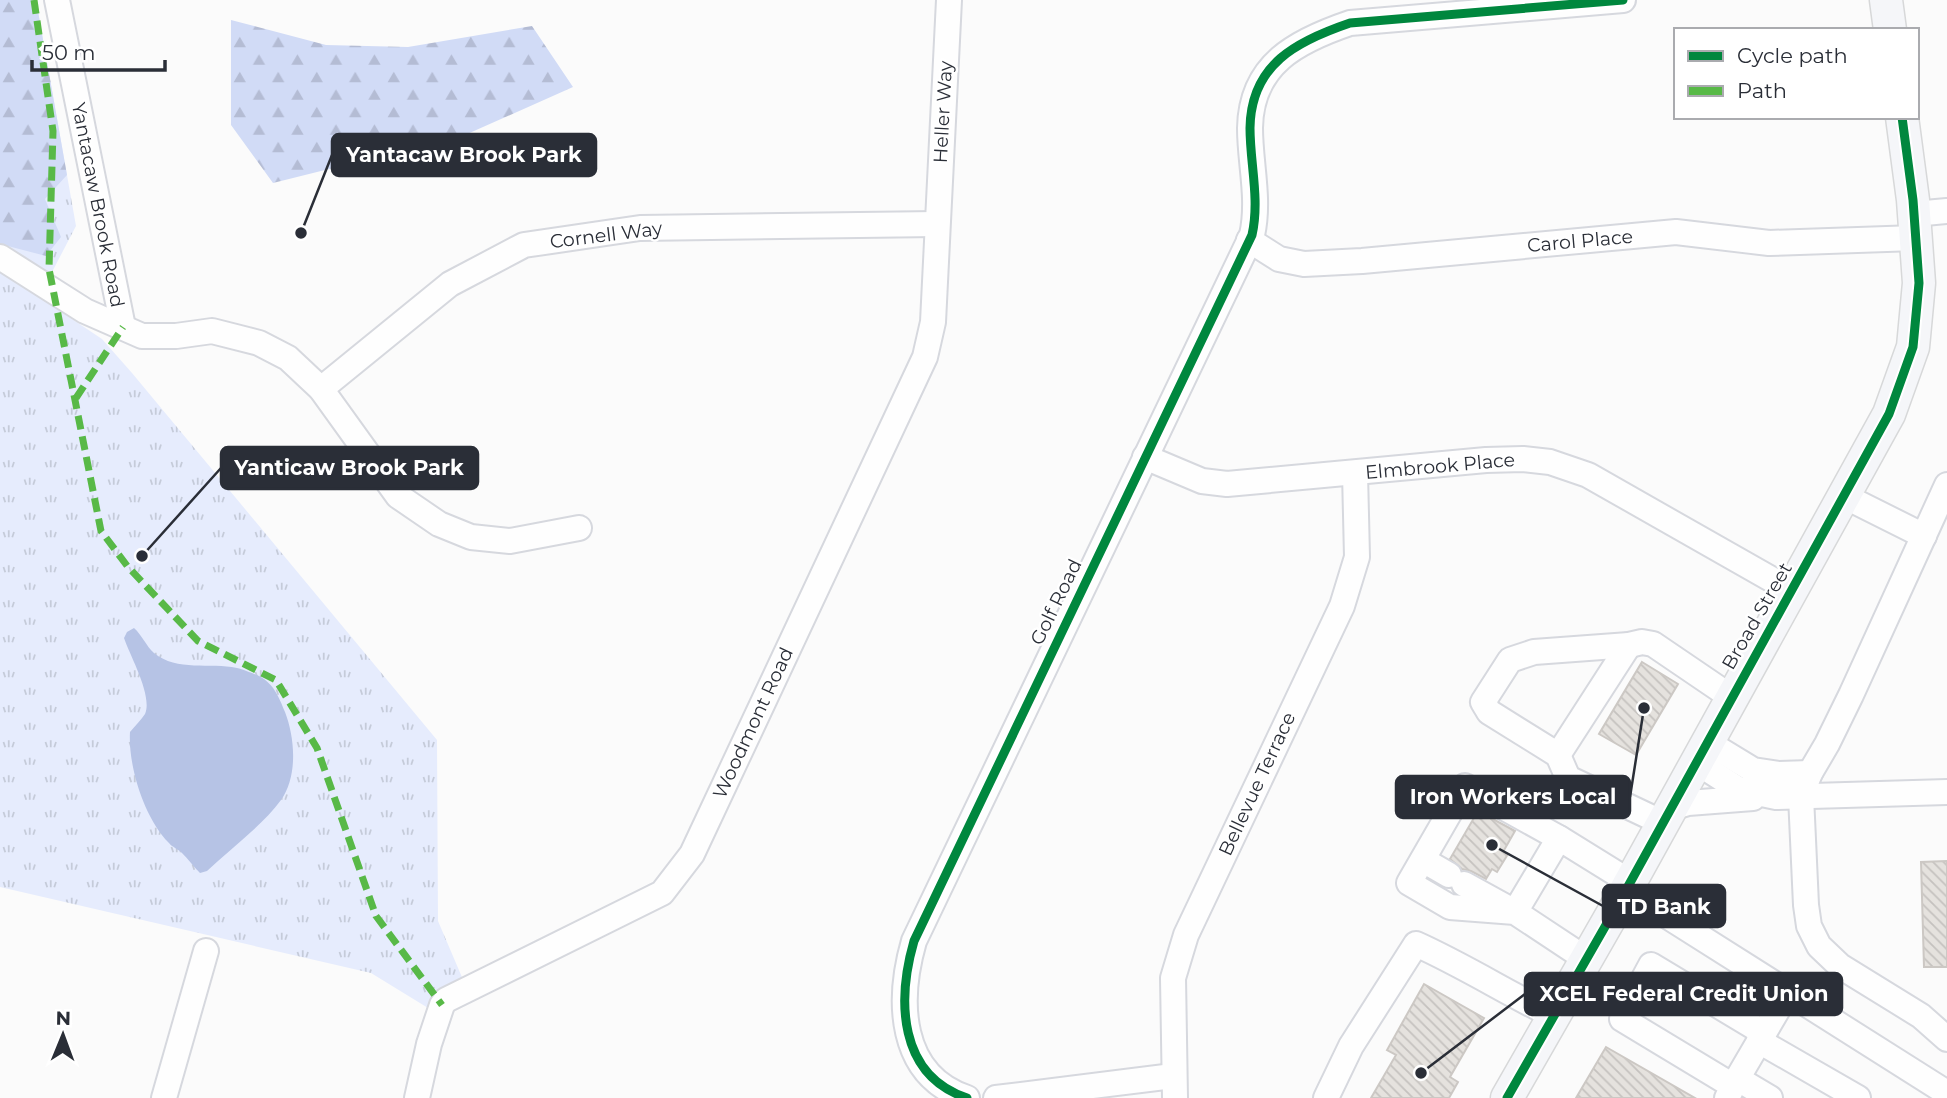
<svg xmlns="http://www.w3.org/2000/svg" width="1947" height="1098" font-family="Montserrat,sans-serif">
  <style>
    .grass { fill: url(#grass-tufts) }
    .forest { fill: url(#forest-firs) }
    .water { fill: #b6c3e5 }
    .building { fill: url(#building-back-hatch); stroke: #ccc8c4; stroke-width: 2 }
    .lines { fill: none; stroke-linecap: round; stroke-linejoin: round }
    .minor-casing { stroke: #d6d8de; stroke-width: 28 }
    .major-casing { stroke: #d7d8d9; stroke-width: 35 }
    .minor { stroke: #fefefe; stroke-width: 24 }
    .major { stroke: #f5f6f9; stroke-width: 32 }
    .quiet { stroke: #58b947; stroke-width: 7; stroke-dasharray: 14 7; stroke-linecap: butt }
    .cycleway-casing { stroke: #fff; stroke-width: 13 }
    .cycleway { stroke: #00873e; stroke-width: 9 }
    .labels { text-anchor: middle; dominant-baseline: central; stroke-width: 5; stroke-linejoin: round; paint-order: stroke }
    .street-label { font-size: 19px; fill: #2a2e37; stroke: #fff }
    .leader { fill: none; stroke: #2a2e37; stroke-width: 2.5 }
    .callout-dot { fill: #2a2e37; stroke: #fff; stroke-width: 2.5 }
    .callout { fill: #2a2e37; stroke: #2a2e37; stroke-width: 2.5 }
    .callout-label { font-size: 21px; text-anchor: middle; font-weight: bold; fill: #fff }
  </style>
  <defs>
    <pattern id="grass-tufts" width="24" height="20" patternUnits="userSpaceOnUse" patternTransform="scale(1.75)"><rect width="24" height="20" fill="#e6ecfd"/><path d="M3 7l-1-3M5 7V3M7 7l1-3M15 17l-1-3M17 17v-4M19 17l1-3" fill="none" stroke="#c5cbd9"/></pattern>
    <pattern id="forest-firs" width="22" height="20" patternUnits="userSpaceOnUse" patternTransform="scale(1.75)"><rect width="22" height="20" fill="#d1dbf6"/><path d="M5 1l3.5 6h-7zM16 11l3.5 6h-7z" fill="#b4bcd4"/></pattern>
    <pattern id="building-back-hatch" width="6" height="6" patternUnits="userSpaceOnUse" patternTransform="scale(1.75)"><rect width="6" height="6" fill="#e5e2de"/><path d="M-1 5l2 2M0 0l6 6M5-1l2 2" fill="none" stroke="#c5c2bf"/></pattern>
  </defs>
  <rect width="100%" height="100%" fill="#fbfbfb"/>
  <polygon class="grass" points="0,0 36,0 76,226 39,297 102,339 132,373 437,740 438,921 467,989 446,1019 371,973 0,887"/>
  <g class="forest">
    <polygon points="0,0 36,0 67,175 45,199 61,237 46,256 0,244"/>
    <polygon points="231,20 326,45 408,47 532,26 573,87 465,135 273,183 231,125"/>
  </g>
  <path class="water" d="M134 628C142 635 146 646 154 653 177 672 210 662 237 668 243 669 251 673 257 675 273 682 279 697 285 712 295 738 298 776 281 800 261 827 231 848 207 871L200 873C194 867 188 859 182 853 178 849 172 847 169 843 144 818 128 766 130 732 135 726 141 720 145 714 153 696 130 656 124 638L127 632Z"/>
  <g class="building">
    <polygon points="1642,662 1678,684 1636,755 1599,734"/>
    <polygon points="1478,811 1515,831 1503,852 1508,854 1497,872 1492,869 1486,879 1471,871 1462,869 1450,859"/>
    <polygon points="1947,861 1947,967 1924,967 1921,862"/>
    <polygon points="1424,984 1484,1018 1450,1077 1458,1082 1449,1098 1371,1098 1396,1055 1387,1050"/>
    <polygon points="1606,1047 1695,1098 1576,1098"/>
  </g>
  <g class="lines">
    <defs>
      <g id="minor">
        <polyline points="57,0 123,327"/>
        <polyline points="1914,214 1947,211"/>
        <polyline points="1249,240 1279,259 1304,264 1362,261 1676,232 1769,243 1916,238"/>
        <polyline points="0,257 85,311 142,336 176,336 212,331 259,343 288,358 321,389 398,496 439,524 471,537 510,541 579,528"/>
        <polyline points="321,389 450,284 524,245 640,228 937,224"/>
        <polyline points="1145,457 1202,481 1227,484 1486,460 1523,459 1550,462 1588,475 1792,591"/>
        <polyline points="1947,485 1851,695 1827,744 1810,773 1801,796 1806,905 1809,926 1819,946 1840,966 1921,1016 1947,1039"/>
        <polyline points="1844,496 1924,536"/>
        <polyline points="1707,742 1753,770 1779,774 1810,773"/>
        <polyline points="1558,755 1629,645"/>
        <polyline points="1696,762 1738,789 1776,797 1947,792"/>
        <polyline points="1671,808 1688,803 1753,798"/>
        <polyline points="1663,823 1568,778 1558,755 1489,712 1483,702 1510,660 1534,652 1629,645 1642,642 1653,644 1731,697"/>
        <polyline points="1423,860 1449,875"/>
        <polyline points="1464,884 1515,912 1559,838"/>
        <polyline points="1626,890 1947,1093"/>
        <polyline points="1586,959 1515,912 1450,907 1409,883 1465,786 1559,838 1630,882"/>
        <polyline points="1759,1041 1858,1098"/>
        <polyline points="1738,1079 1770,1098"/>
        <polyline points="1733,1086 1764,1033"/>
        <polyline points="164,1098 206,951"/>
        <polyline points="417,1098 429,1044 442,1005 446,1000 662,893 692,854 925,357 933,322 949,0"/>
        <path d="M967 1098C898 1075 897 1000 914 941L1252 235C1260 199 1250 164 1250 128 1251 64 1297 41 1350 23L1623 0"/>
        <polyline points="996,1098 1173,1076"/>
        <polyline points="1175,1098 1173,978 1186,935 1342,606 1357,557 1355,473"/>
        <path d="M1326 1098 1351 1046 1416 944C1463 965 1507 993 1554 1016"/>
        <polyline points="1727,1098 1733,1086 1622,1019 1651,965 1764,1033 1788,992"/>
      </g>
      <g id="major">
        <polyline points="1886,0 1890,30"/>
        <polyline points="1507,1098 1626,890 1889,414 1913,347 1919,283 1913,200 1902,117"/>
      </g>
    </defs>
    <use href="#minor" class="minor-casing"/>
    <use href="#major" class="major-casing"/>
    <use href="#minor" class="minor"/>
    <use href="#major" class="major"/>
    <g class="quiet">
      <polyline points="34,0 53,131 49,269 101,531 128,567 198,641 276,680 317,748 376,916 442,1005"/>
      <polyline points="76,398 123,327"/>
    </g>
    <defs>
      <g id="cycleway">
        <path d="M967 1098C898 1075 897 1000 914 941L1252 235C1260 199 1250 164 1250 128 1251 64 1297 41 1350 23L1623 0"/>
        <polyline points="1507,1098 1626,890 1889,414 1913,347 1919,283 1913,200 1902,117"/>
      </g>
    </defs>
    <use href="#cycleway" class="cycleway-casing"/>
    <use href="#cycleway" class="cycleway"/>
  </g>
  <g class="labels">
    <g class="street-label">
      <text transform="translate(943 112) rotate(-87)">Heller Way</text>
      <text transform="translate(98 205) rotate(79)">Yantacaw Brook Road</text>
      <text transform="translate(606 235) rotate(-7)">Cornell Way</text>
      <text transform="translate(1580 241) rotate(-5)">Carol Place</text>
      <text transform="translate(1440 466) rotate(-5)">Elmbrook Place</text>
      <text transform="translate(1056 602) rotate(-64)">Golf Road</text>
      <text transform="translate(1757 616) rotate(-60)">Broad Street</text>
      <text transform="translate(753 723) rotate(-65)">Woodmont Road</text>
      <text transform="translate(1257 784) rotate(-65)">Bellevue Terrace</text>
    </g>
  </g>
  <path class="leader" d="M301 233L332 155M142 556L221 468M1644 708L1630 797M1492 845L1603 906M1421 1073L1525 994"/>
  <g class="callout-dot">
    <circle cx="301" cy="233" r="7"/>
    <circle cx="142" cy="556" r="7"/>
    <circle cx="1644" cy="708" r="7"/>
    <circle cx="1492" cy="845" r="7"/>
    <circle cx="1421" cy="1073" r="7"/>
  </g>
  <g class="callout">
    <rect x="332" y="134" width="264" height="42" rx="7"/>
    <rect x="221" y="447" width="257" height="42" rx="7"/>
    <rect x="1396" y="776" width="234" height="42" rx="7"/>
    <rect x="1603" y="885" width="122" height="42" rx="7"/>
    <rect x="1525" y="973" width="317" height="42" rx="7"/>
  </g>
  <g class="callout-label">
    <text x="464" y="162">Yantacaw Brook Park</text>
    <text x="349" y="475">Yanticaw Brook Park</text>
    <text x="1513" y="804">Iron Workers Local</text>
    <text x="1664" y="914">TD Bank</text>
    <text x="1684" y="1001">XCEL Federal Credit Union</text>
  </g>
  <rect x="1674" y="28" width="245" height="91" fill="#ffffff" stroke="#aaabaf" stroke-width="2"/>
  <rect x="1688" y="51" width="35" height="10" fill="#00873e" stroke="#aaabaf" stroke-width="2"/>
  <text x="1737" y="63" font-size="21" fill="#2a2e37">Cycle path</text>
  <rect x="1688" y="86" width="35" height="10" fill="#58b947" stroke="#aaabaf" stroke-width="2"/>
  <text x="1737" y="98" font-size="21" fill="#2a2e37">Path</text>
  <g transform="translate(63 1035) rotate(1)" stroke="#ffffff" stroke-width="5" paint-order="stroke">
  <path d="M0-5L12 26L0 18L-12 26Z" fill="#2a2e37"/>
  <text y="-10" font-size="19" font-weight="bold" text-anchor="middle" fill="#2a2e37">N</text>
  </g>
  <path d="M32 60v10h133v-10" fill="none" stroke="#2a2e37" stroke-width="3.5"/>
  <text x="42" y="60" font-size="21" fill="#2a2e37" stroke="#ffffff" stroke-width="5" paint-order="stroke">50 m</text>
</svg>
